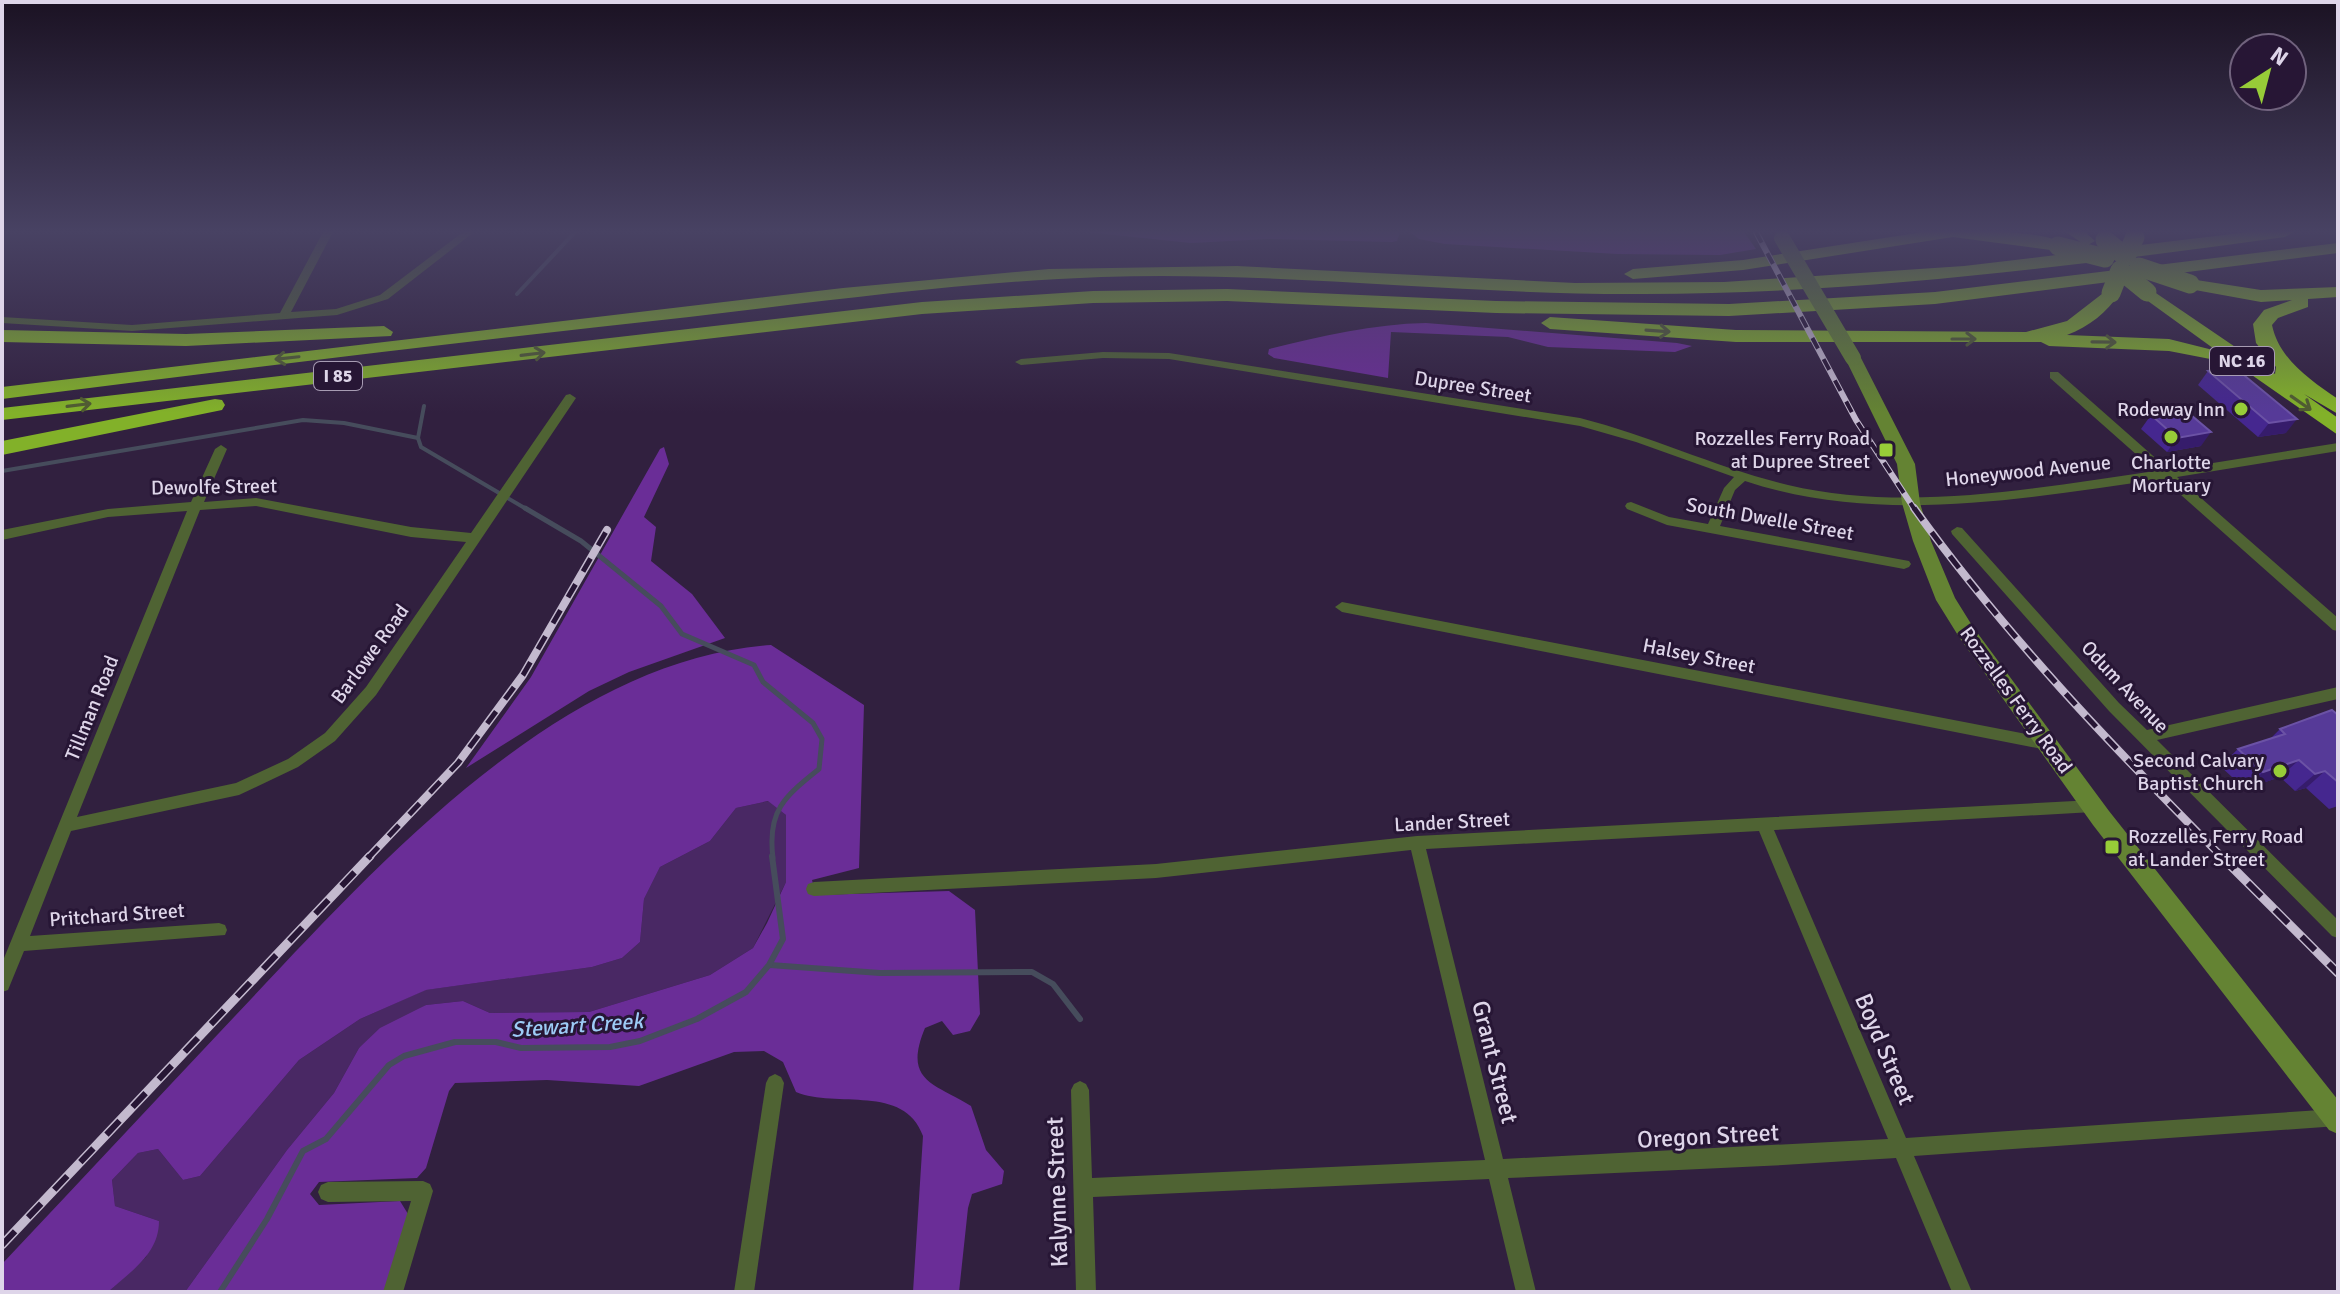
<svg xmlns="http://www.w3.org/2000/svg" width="2340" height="1294" font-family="Signika,sans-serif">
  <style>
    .green { fill: #492864 }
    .forest { fill: #6a2d97 }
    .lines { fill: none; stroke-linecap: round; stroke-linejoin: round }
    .stream-far2 { stroke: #464c5c; stroke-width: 4 }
    .stream-far1 { stroke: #464c5c; stroke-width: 5 }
    .stream { stroke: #464c5c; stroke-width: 6 }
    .street { fill: #4f6333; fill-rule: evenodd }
    .secondary { fill: #648333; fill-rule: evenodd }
    .highway { fill: #82b129; fill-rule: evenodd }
    .rail-far2-casing { stroke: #c3b9ce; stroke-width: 6 }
    .rail-far1-casing { stroke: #c3b9ce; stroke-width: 8 }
    .rail-casing { stroke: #c3b9ce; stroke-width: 9 }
    .rail-far2 { stroke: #271635; stroke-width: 4; stroke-dasharray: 12; stroke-linecap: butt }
    .rail-far1 { stroke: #271635; stroke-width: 5; stroke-dasharray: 15; stroke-linecap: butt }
    .rail { stroke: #271635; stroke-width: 6; stroke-dasharray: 19; stroke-linecap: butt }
    .secondary-bridge { stroke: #648333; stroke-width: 16 }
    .highway-bridge { stroke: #82b129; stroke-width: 19 }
    .wall { fill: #45278f }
    .shaded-wall { fill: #361c6b }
    .building { fill: #563a98; stroke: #6b52a5; stroke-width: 2 }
    .oneway { stroke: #505c30 }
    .poi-dot { fill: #97cc38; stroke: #271635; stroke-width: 3 }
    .labels { text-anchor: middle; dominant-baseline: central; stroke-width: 6; stroke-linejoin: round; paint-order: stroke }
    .shield { fill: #271635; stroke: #a79cb3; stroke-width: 2 }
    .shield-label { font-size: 18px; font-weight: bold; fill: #ded5e9 }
    .street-label { font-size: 20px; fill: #ded5e9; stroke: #271635 }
    .poi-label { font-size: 20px; fill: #ded5e9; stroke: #271635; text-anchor: end }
    .water-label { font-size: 22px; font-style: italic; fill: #9dcbf6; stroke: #271635 }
    .near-street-label { font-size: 24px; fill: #ded5e9; stroke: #271635 }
  </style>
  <rect width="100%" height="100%" fill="#31203f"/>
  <polygon class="green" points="769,801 786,815 786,882 753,948 710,975 589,1012 490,1013 463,1001 426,1005 359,1048 334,1093 287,1150 185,1292 108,1292 146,1257 159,1221 115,1206 112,1180 138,1153 158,1149 183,1180 200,1176 299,1060 360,1019 425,990 592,967 622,958 640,942 644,899 660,867 710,841 736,808"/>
  <g class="forest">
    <polygon points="1086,232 1400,232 1397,241 1392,242 1268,239 1191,243"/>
    <polygon points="1410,232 1744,232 1756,249 1720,255 1617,254 1445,244 1419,239"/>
    <path d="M1426 323 1677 343 1692 346 1675 352 1548 347 1508 337 1391 332 1388 378 1274 358 1268 354 1269 349C1321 336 1373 324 1426 323Z"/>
    <polygon points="664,447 669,464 644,517 656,527 651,561 692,594 725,638 629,672 589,691 466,768 531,677 660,449"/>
    <path d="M771 645 864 705 859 868 812 880 816 895 949 891 975 910 980 1014 970 1031 953 1035 942 1021 925 1028C903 1081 933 1083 971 1106L986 1150 1004 1171 1002 1184 972 1194 968 1208 959 1292H913L923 1136C904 1083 836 1109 796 1092L783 1062 764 1051 734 1052 639 1086 547 1080 455 1083 449 1091 426 1168 417 1178 319 1182 310 1194 319 1205 400 1201 408 1214 385 1292H185L287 1150 334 1093 359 1048 380 1028 426 1005 463 1001 490 1013 589 1012 710 975 753 948 767 923 786 882V815L768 801 736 808 710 841 660 867 644 899 640 942 622 958 592 967 426 990 360 1019 299 1060 200 1176 183 1180 158 1149 138 1153 112 1180 115 1206 159 1221C159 1254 131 1271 108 1292H2V1264C80 1181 157 1099 235 1016 373 870 557 660 771 645Z"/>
  </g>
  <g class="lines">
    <g class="stream-far2">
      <polyline points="517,294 575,232"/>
      <polyline points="424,406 418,438 421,447 528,510"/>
      <polyline points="2,471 303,420 344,423 418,438"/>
    </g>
    <path class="stream-far1" d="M525 508 581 541 661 606 682 634 754 665 763 682 813 723 822 739 819 769C784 797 767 811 773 858"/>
    <g class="stream">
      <polyline points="770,965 880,973 1032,972 1053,984 1080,1019"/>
      <polyline points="220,1292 267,1219 303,1151 326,1139 389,1065 404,1056 455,1042 496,1042 521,1048 610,1047 640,1041 697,1019 746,992 769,965 783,939 772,856"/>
    </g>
    <g class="street">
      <polygon points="323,232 333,232 291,312 336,309 380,295 463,232 474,232 388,299 337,315 132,331 2,323 2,317 132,325 280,313"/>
      <path d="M1103 352 1169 353 1580 418C1651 436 1717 468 1788 485 1907 513 2036 488 2155 471L2050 378V372H2058L2169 470 2338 443V451L2177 477 2338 618V631L2333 630 2163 479C2025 498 1880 526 1745 481L1735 490 1720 526 1909 561 1911 564 1909 567 1904 569 1667 525 1627 509 1625 506 1627 503 1631 502 1669 517 1708 524 1724 488 1734 477 1636 442 1580 426 1169 359 1103 358 1021 365 1015 362 1021 359Z"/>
      <path d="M570 394 576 398 376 695 335 741 298 767 239 795 71 831 30 936 219 923 225 925 227 930 225 935 24 951 8 990 2 992V963L187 511 108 517 2 540V530L108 509 191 502 215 449 221 445 227 449 204 502 256 498 411 527 471 533 566 395ZM256 506 411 537 466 542 366 687 325 733 288 759 236 783 77 817 200 510Z"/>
      <polygon points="1957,527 1962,528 2119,703 2147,730 2338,687 2338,699 2157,740 2338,920 2338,938 2332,936 2109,711 1952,534 1951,531"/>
      <polygon points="1342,602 2047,738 2052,740 2054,744 2052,748 2047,750 1342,612 1335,607"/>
      <path d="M2093 800 2098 801 2101 806 2098 811 2093 812 1774 830 1906 1138 2336 1109 2338 1110V1126L1914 1156 1972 1292H1952L1896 1158 1783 1165 1508 1178 1536 1292H1516L1489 1179 1093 1197 1096 1292H1076L1071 1090 1074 1084 1080 1081 1086 1084 1089 1090 1092 1178 1485 1160 1411 850 1156 878 814 896 808 894 806 889 808 884 814 882 1156 864 1417 836ZM1759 831 1888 1139 1503 1159 1426 849Z"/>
      <polygon points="775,1074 781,1077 784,1083 754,1292 734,1292 766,1083 769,1077"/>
      <polygon points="423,1181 430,1184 433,1191 403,1292 383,1292 411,1201 328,1202 321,1199 318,1192 321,1185 328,1182"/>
    </g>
    <polygon class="secondary" points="1853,353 1861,358 1915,464 1920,503 1931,541 1955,598 1973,627 2109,811 2338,1100 2338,1134 2329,1130 2093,825 1959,637 1936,600 1913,541 1902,503 1897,464 1845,358"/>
    <g class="highway">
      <path d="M1923 232C1952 232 2047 227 2067 246L2058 251 1953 237 1743 270 1633 279 1624 274 1633 269 1743 260Z"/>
      <polygon points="2066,232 2085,232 2095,241 2086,246"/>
      <path d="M2249 232H2294L2285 237C2072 266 1858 294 1643 294 1462 295 1282 271 1101 277 963 282 826 301 689 317 459 342 231 370 2 399V387L843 288 1049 269 1237 266 1575 283 1724 282 1964 266Z"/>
      <polygon points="2338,243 2338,253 1935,304 1729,316 1496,313 1227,301 1093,303 922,314 2,420 2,408 922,302 1093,291 1227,289 1496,301 1729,304 1935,292"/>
      <path d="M2190 279 2261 290 2338 287V297L2308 299V307L2278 318 2272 325C2279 359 2310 380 2338 399V414L2304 394 2338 418V435L2236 364 2169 351 2049 346 2041 342H1736L1550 329 1541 323 1550 317 1736 330 2026 332 2067 321 2111 287 2120 293C2106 313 2090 326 2067 335L2169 339 2217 351 2141 296V288L2147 287 2275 374 2276 367 2256 343 2253 324 2264 310 2292 300 2261 302 2184 288V280Z"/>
      <polygon points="384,326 393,332 391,336 186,346 2,342 2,330 186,334"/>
      <polygon points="215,399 222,400 225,405 222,410 2,455 2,441"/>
    </g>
    <defs>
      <polyline id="rail-far2" points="1756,232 1856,420 1915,510"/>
      <g id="rail-far1">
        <path d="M1914 508C2005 635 2113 747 2223 858"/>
        <polyline points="368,858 458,763 523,675 607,530"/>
      </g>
      <g id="rail">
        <polyline points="2221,856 2338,973"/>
        <polyline points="2,1245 370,856"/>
      </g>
    </defs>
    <use href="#rail-far2" class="rail-far2-casing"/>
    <use href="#rail-far1" class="rail-far1-casing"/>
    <use href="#rail" class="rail-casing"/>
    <use href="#rail-far2" class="rail-far2"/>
    <use href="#rail-far1" class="rail-far1"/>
    <use href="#rail" class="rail"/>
    <polyline class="secondary-bridge" points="1782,238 1853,358"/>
    <g class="highway-bridge">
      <polyline points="2105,240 2126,257 2135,237"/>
      <polyline points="2058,246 2105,258"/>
      <polyline points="2139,267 2190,284"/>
      <polyline points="2111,293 2120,270 2147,292"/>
    </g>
  </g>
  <g class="wall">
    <polygon points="2208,371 2286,433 2258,437 2198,385"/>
    <polygon points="2151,415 2201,446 2167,452 2141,429"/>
    <polygon points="2338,715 2338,806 2329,809 2306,788 2295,791 2280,777 2245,789 2220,766 2238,749 2270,739 2280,729"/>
  </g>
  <g class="shaded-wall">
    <polygon points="2297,419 2286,433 2258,437 2269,423"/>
    <polygon points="2211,432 2201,446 2167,452 2177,438"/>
    <polygon points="2299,760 2280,777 2245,789 2263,772"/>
    <polygon points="2325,771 2306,788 2295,791 2315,774"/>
  </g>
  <g class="building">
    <polygon points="2234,367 2297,419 2269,423 2208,371"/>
    <polygon points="2185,410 2211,432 2177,438 2151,415"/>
    <polygon points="2332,710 2338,715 2338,782 2325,771 2315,774 2299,760 2263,772 2238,749 2285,734 2280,729"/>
  </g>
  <defs><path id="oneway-shaft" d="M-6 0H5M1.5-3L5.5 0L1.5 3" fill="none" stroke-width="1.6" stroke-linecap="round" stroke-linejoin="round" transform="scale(2)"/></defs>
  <g class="oneway">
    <use href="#oneway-shaft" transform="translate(1658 331) rotate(4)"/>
    <use href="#oneway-shaft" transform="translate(1964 339)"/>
    <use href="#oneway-shaft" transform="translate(2104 342) rotate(1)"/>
    <use href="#oneway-shaft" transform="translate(533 354) rotate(-7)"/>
    <use href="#oneway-shaft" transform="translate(287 358) rotate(174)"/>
    <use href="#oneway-shaft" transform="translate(2301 403) rotate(35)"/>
    <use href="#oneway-shaft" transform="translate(79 405) rotate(-7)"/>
  </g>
  <linearGradient id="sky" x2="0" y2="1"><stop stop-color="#1b1223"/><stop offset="0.56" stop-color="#484263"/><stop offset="1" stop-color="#484263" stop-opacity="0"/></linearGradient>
  <rect width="2340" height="413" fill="url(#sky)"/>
  <g class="poi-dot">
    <circle cx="2241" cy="409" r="8"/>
    <circle cx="2171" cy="437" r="8"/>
    <rect x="1878" y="442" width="16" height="16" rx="4"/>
    <circle cx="2280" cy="771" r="8"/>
    <rect x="2104" y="839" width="16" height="16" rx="4"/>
  </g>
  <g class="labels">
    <g class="shield">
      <rect x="2210" y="347" width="64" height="28" rx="6"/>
      <rect x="314" y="362" width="48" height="28" rx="6"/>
    </g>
    <g class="shield-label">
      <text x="2242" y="361">NC 16</text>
      <text x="338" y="376">I 85</text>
    </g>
    <g class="street-label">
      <text transform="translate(1473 387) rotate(9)">Dupree Street</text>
      <text transform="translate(2028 471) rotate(-6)">Honeywood Avenue</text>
      <text transform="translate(214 487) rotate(-1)">Dewolfe Street</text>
      <text transform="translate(1770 519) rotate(10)">South Dwelle Street</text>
      <text transform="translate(370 654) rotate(-54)">Barlowe Road</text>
      <text transform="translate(1699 656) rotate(11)">Halsey Street</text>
      <text transform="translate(2125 687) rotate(47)">Odum Avenue</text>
      <text transform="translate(2016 700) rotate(54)">Rozzelles Ferry Road</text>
      <text transform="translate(92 708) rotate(-68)">Tillman Road</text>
      <text transform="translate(1452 822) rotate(-3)">Lander Street</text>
      <text transform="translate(117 915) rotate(-4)">Pritchard Street</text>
    </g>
    <g class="poi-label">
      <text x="2225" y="409">Rodeway Inn</text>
      <text x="1870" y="438">Rozzelles Ferry Road<tspan x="1870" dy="23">at Dupree Street</tspan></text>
      <text x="2171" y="462" text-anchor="middle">Charlotte<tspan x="2171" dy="23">Mortuary</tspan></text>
      <text x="2264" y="760">Second Calvary<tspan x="2264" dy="23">Baptist Church</tspan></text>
      <text x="2128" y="836" text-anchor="start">Rozzelles Ferry Road<tspan x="2128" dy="23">at Lander Street</tspan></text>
    </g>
    <g class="water-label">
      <text transform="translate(577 1025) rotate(-4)">Stewart Creek</text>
    </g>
    <g class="near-street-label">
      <text transform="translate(1885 1049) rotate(67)">Boyd Street</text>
      <text transform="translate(1495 1062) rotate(76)">Grant Street</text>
      <text transform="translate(1708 1136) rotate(-3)">Oregon Street</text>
      <text transform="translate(1057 1192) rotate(-92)">Kalynne Street</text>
    </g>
  </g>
  <rect width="2340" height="1294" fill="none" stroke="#ded5e9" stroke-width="8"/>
  <g transform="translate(2268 72) rotate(36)"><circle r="38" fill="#271635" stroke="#70627d" stroke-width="2"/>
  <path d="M0-6L14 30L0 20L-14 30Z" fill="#97cc38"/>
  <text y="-12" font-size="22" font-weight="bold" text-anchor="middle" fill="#ded5e9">N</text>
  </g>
</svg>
